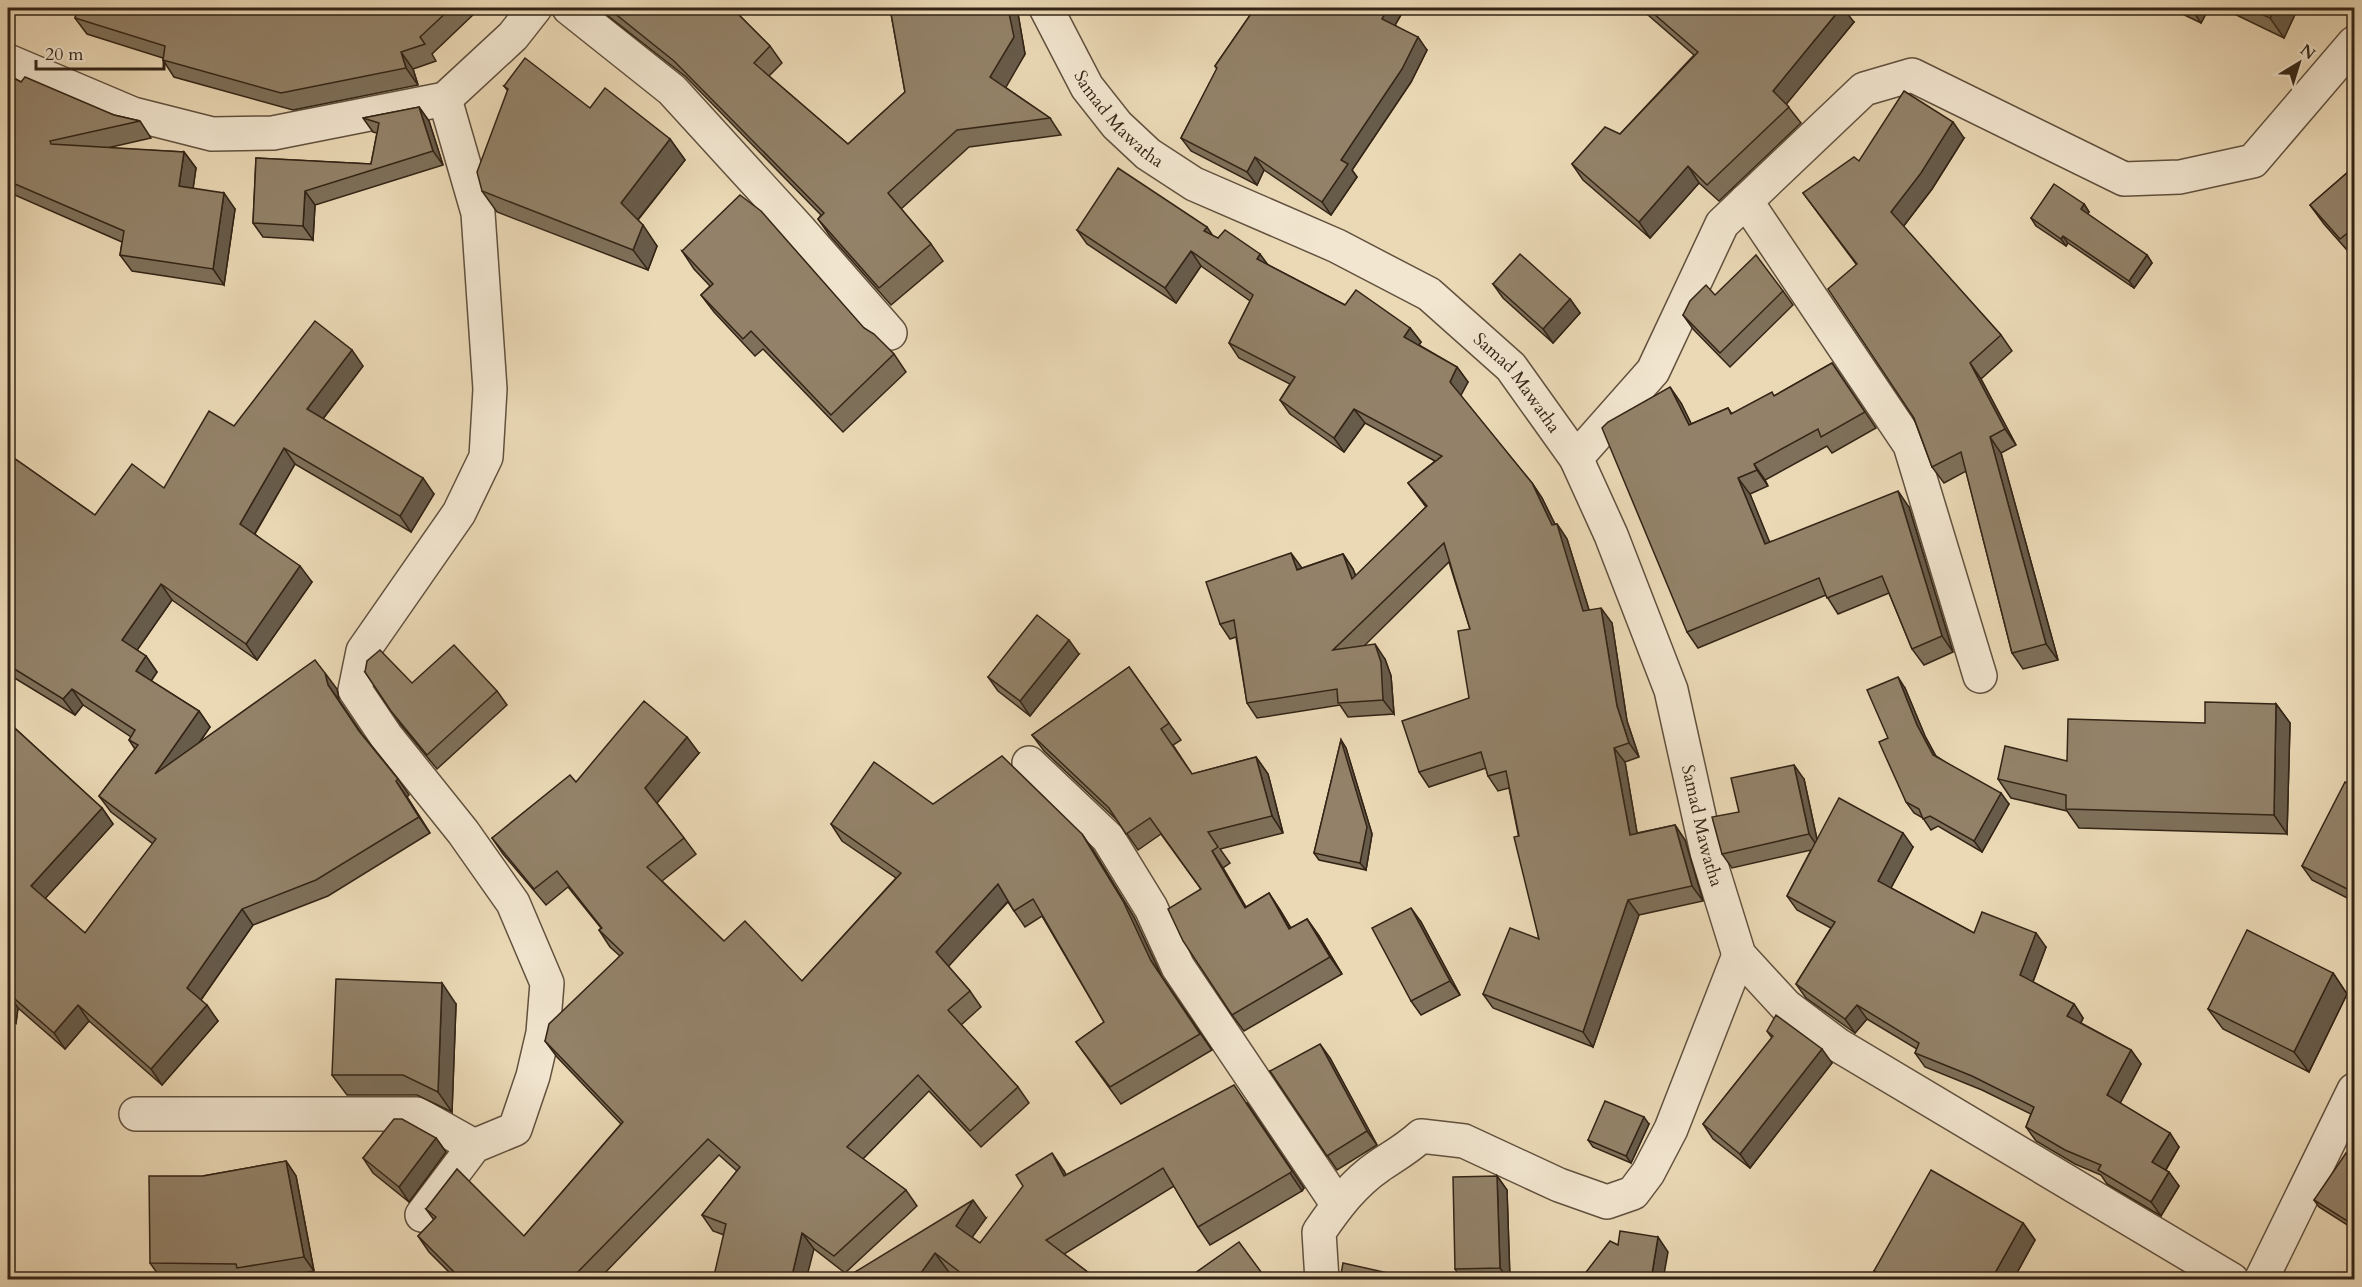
<svg xmlns="http://www.w3.org/2000/svg" width="2362" height="1287" font-family="Cardo,serif">
  <style>
    .lines { fill: none; stroke-linecap: round; stroke-linejoin: round }
    .minor-casing { stroke: #61513e; stroke-width: 36 }
    .minor { stroke: #f2e6d0; stroke-width: 33 }
    .wall { fill: #7e705a; stroke: #332416; stroke-width: 1.5 }
    .shaded-wall { fill: #675b4a; stroke: #332416; stroke-width: 1.5 }
    .building { fill: #938269; stroke: #332416; stroke-width: 1.5 }
    .labels { text-anchor: middle; dominant-baseline: central; stroke-width: 4.5; stroke-linejoin: round; paint-order: stroke }
    .street-label { font-size: 18px; fill: #332416; stroke: #f2e6d0 }
  </style>
  <rect width="100%" height="100%" fill="#ebd9b6"/>
  <filter id="stains"><feTurbulence type="fractalNoise" baseFrequency=".00333" numOctaves="4"/><feColorMatrix values="0 0 0 0 .2 0 0 0 0 .09 0 0 0 0 .02 0 0 0 .5 -.17"/></filter>
  <radialGradient id="worn" r=".72"><stop offset=".6" stop-color="#630" stop-opacity="0"/><stop offset="1" stop-color="#630" stop-opacity=".3"/></radialGradient>
  <g class="lines">
    <defs>
      <g id="minor">
        <polyline points="569,8 672,90 798,228 890,333"/>
        <path id="s1" d="M1046 8 1087 87 1117 125 1148 154 1194 184 1337 246 1429 294 1511 367 1576 458 1611 535 1671 690 1707 852 1739 955 1786 1006 1838 1045 2232 1280"/>
        <polyline points="8,61 133,114 212,134 273,133 445,99 513,36 535,8"/>
        <polyline points="1746,201 1910,445 1980,676"/>
        <polyline points="1576,458 1653,371 1722,224 1864,89 1912,75 2124,179 2180,177 2253,161 2354,43"/>
        <polyline points="1029,763 1108,838 1151,908 1178,967 1338,1205"/>
        <polyline points="136,1114 417,1114 474,1146"/>
        <polyline points="422,1215 474,1146 515,1129 533,1076 543,1033 547,983 513,903 463,832 386,736 355,690 363,651 459,513 486,457 490,389 478,213 445,99"/>
        <path d="M1322 1280 1319 1232C1336 1207 1354 1183 1379 1166 1394 1156 1408 1148 1421 1136L1464 1141 1559 1185 1607 1202 1633 1193 1648 1173 1671 1129 1739 955"/>
        <polyline points="2261,1280 2354,1090"/>
      </g>
    </defs>
    <use href="#minor" class="minor-casing"/>
    <use href="#minor" class="minor"/>
  </g>
  <g class="wall">
    <polygon points="78,8 472,8 476,12 432,54 436,61 413,69 418,85 293,110 174,77 163,60 163,58 87,34 75,18"/>
    <polygon points="598,8 732,8 770,46 782,63 769,76 848,144 905,92 890,8 1017,8 1025,54 1005,87 1050,118 1061,135 969,147 901,209 931,244 943,261 891,305 830,236 818,219 821,215 686,77"/>
    <polygon points="1255,8 1405,8 1395,25 1427,50 1411,82 1352,170 1357,177 1331,215 1264,170 1257,185 1191,151 1181,138 1217,69 1215,66"/>
    <polygon points="1640,8 1734,8 1854,22 1786,104 1801,123 1719,201 1699,183 1650,238 1583,180 1572,164 1620,134 1694,55"/>
    <polygon points="2170,8 2209,8 2201,23"/>
    <polygon points="2222,8 2298,8 2284,38"/>
    <polygon points="8,75 21,82 114,115 140,121 151,138 107,148 184,152 196,168 193,188 235,209 224,285 132,271 120,255 122,242 8,192"/>
    <polygon points="504,86 590,108 670,139 685,160 638,220 657,246 648,270 497,212 482,191 508,91"/>
    <polygon points="419,107 429,121 443,165 315,205 313,240 263,237 253,223 256,158 371,164 377,133 373,132 363,118"/>
    <polygon points="1964,138 1932,189 1903,227 2001,335 2012,351 1981,379 2016,445 2001,453 2058,660 2023,669 2012,653 1966,471 1944,483 1932,467 1856,264 1803,193 1859,161"/>
    <polygon points="2355,166 2355,257 2354,258 2324,224 2310,205"/>
    <polygon points="2084,204 2089,212 2087,214 2147,255 2152,263 2134,288 2068,243 2066,246 2036,226 2031,218"/>
    <polygon points="1077,230 1213,236 1345,305 1410,328 1421,342 1419,345 1457,367 1468,382 1460,395 1532,483 1542,498 1555,524 1557,524 1567,539 1589,610 1612,623 1627,721 1639,757 1625,762 1637,833 1675,825 1685,840 1703,901 1639,915 1593,1047 1493,1008 1483,994 1539,939 1509,788 1498,791 1488,776 1486,768 1429,787 1419,772 1469,698 1470,629 1449,562 1364,646 1385,659 1391,676 1394,714 1348,717 1340,705 1257,718 1247,703 1236,637 1230,639 1220,624 1302,568 1343,554 1353,569 1356,576 1426,507 1408,483 1435,461 1365,423 1344,452 1290,414 1280,400 1290,384 1239,358 1229,343 1250,301 1201,266 1176,303 1087,244"/>
    <polygon points="682,251 864,328 894,354 906,372 843,432 763,349 755,356 714,312 701,295 710,286 694,269"/>
    <polygon points="1493,284 1570,299 1580,313 1553,343 1503,298"/>
    <polygon points="1783,291 1793,305 1730,367 1693,329 1683,315 1715,295"/>
    <polygon points="1832,363 1876,428 1832,453 1827,446 1765,480 1768,486 1750,494 1769,542 1909,507 1953,652 1924,665 1912,649 1889,593 1838,614 1826,595 1698,648 1687,632 1681,403 1691,424 1728,408 1732,414 1774,396"/>
    <polygon points="363,366 323,419 434,494 411,532 295,464 255,534 312,582 257,660 172,600 137,650 146,656 157,672 151,681 199,711 210,727 200,742 337,689 339,700 362,734 398,779 409,795 407,797 430,833 328,896 253,925 201,1000 218,1021 162,1085 89,1021 65,1049 18,1008 16,1023 8,1016 8,722 102,808 113,824 45,898 85,933 153,844 111,812 99,796 135,749 129,740 131,737 83,705 75,715 8,674 8,454 95,515 164,488 234,426"/>
    <polygon points="1079,654 1030,716 998,691 988,677"/>
    <polygon points="1129,667 1181,740 1173,745 1192,774 1256,757 1268,774 1283,833 1220,849 1230,863 1223,868 1246,907 1269,893 1280,910 1291,928 1307,919 1319,936 1342,974 1244,1031 1232,1015 1201,889 1161,834 1138,850 1119,822 1044,751 1032,735"/>
    <polygon points="365,672 412,683 497,691 507,705 437,769 401,725"/>
    <polygon points="1905,688 1925,736 1936,756 2009,804 1982,852 1938,826 1931,830 1923,818 1914,813 1906,802 1888,738"/>
    <polygon points="2276,704 2290,723 2287,834 2079,828 2067,811 2011,798 1998,779"/>
    <polygon points="1341,740 1346,748 1372,834 1366,870 1319,860 1314,853"/>
    <polygon points="699,753 657,803 684,838 696,854 662,881 724,941 802,981 896,878 842,841 831,824 933,804 1093,850 1134,917 1162,977 1212,1050 1121,1104 1076,1042 1104,1022 1042,916 1025,927 1008,902 948,966 970,991 981,1007 961,1025 1018,1087 1029,1103 981,1147 929,1091 863,1159 906,1190 917,1206 845,1273 814,1249 724,1235 713,1231 702,1215 737,1171 719,1155 598,1280 457,1280 429,1252 418,1236 434,1220 426,1209 524,1236 621,1124 557,1057 545,1041 620,956 610,947 599,930 601,928 568,887 546,905 503,854 492,838 576,782"/>
    <polygon points="1804,779 1817,839 1913,847 1891,888 1974,933 2046,947 2033,982 2074,1004 2083,1018 2081,1023 2131,1050 2141,1064 2120,1103 2179,1147 2166,1170 2179,1186 2161,1216 2107,1184 2101,1175 2075,1164 2036,1141 2026,1127 2031,1114 1982,1090 1925,1067 1915,1053 1917,1049 1867,1019 1855,1033 1806,998 1796,984 1831,928 1797,910 1787,896 1811,850 1732,868 1722,854 1739,812"/>
    <polygon points="2355,787 2355,902 2312,880 2302,866"/>
    <polygon points="1421,922 1460,995 1421,1015 1411,1001"/>
    <polygon points="2333,973 2347,994 2309,1072 2223,1029 2208,1009"/>
    <polygon points="456,1004 452,1112 417,1095 347,1095 332,1075"/>
    <polygon points="1767,1031 1832,1063 1750,1168 1713,1139 1703,1124 1772,1038"/>
    <polygon points="1330,1058 1377,1145 1337,1170 1270,1071"/>
    <polygon points="1247,1103 1304,1188 1302,1191 1210,1245 1198,1227 1174,1186 1064,1254 1098,1280 959,1280 948,1271 941,1280 861,1280 855,1272 986,1218 972,1237 980,1243 1064,1171 1066,1175"/>
    <polygon points="1649,1124 1631,1163 1593,1147 1588,1140"/>
    <polygon points="436,1138 446,1152 409,1202 373,1173 363,1158"/>
    <polygon points="2355,1158 2355,1230 2319,1207 2314,1200"/>
    <polygon points="286,1161 296,1176 314,1271 265,1280 245,1280 244,1278 160,1277 150,1263 203,1176"/>
    <polygon points="1497,1176 1507,1190 1510,1280 1462,1280 1455,1269"/>
    <polygon points="2023,1223 2035,1240 2013,1280 1881,1280 1874,1271"/>
  </g>
  <g class="shaded-wall">
    <polygon points="1008,8 1017,8 1025,54 1002,94 990,77"/>
    <polygon points="1388,8 1405,8 1391,32 1382,19"/>
    <polygon points="1841,8 1843,8 1854,22 1784,107 1773,91"/>
    <polygon points="2191,8 2209,8 2201,23"/>
    <polygon points="2275,8 2298,8 2284,38 2270,18"/>
    <polygon points="1418,37 1427,50 1411,82 1352,170 1357,177 1331,215 1322,202 1341,160"/>
    <polygon points="401,52 413,69 418,85 406,68"/>
    <polygon points="419,107 429,121 443,165 433,151"/>
    <polygon points="1953,122 1964,138 1932,189 1902,228 1891,212"/>
    <polygon points="670,139 685,160 635,223 621,203"/>
    <polygon points="184,152 196,168 191,203 179,186"/>
    <polygon points="1255,157 1264,170 1257,185 1247,172"/>
    <polygon points="1688,166 1699,183 1650,238 1639,222"/>
    <polygon points="305,191 315,205 313,240 303,226"/>
    <polygon points="224,193 235,209 224,285 213,269"/>
    <polygon points="2084,204 2089,212 2086,216 2081,209"/>
    <polygon points="643,225 657,246 648,270 633,250"/>
    <polygon points="1207,227 1217,242 1204,231"/>
    <polygon points="2063,236 2068,243 2066,246 2061,239"/>
    <polygon points="1191,251 1201,266 1176,303 1165,288"/>
    <polygon points="1260,254 1271,269 1257,259"/>
    <polygon points="2147,255 2152,263 2134,288 2129,281"/>
    <polygon points="1570,299 1580,313 1553,343 1543,329"/>
    <polygon points="1410,328 1421,342 1414,352 1404,337"/>
    <polygon points="352,350 363,366 318,425 307,409"/>
    <polygon points="1970,363 1981,379 2016,445 2005,429"/>
    <polygon points="1457,367 1468,382 1460,397 1450,382"/>
    <polygon points="1670,387 1681,403 1700,441 1689,425"/>
    <polygon points="1354,409 1365,423 1344,452 1334,438"/>
    <polygon points="1990,437 2001,453 2058,660 2046,644"/>
    <polygon points="284,448 295,464 251,540 240,524"/>
    <polygon points="1754,464 1765,480 1768,486 1757,470"/>
    <polygon points="423,478 434,494 411,532 400,516"/>
    <polygon points="1738,478 1750,494 1777,560 1765,544"/>
    <polygon points="1532,483 1542,498 1561,537 1557,524 1567,539 1594,626 1583,611 1552,525"/>
    <polygon points="1898,491 1909,507 1953,652 1942,636"/>
    <polygon points="1291,553 1302,568 1297,570"/>
    <polygon points="1343,554 1353,569 1362,594 1352,579"/>
    <polygon points="300,566 312,582 257,660 246,644"/>
    <polygon points="161,584 172,600 133,656 122,640"/>
    <polygon points="1601,608 1612,623 1627,721 1639,757 1629,743 1617,706"/>
    <polygon points="1069,640 1079,654 1030,716 1020,701"/>
    <polygon points="1375,644 1385,659 1391,676 1394,714 1383,700"/>
    <polygon points="146,656 157,672 147,687 136,671"/>
    <polygon points="325,673 337,689 339,700 328,685"/>
    <polygon points="1898,677 1905,688 1925,736 1941,766 1933,755 1917,725"/>
    <polygon points="72,689 83,705 75,715 63,699"/>
    <polygon points="2276,704 2290,723 2287,834 2274,815"/>
    <polygon points="199,711 210,727 166,790 155,774"/>
    <polygon points="687,737 699,753 656,804 645,788"/>
    <polygon points="1341,740 1346,748 1372,834 1366,870 1360,863"/>
    <polygon points="1614,748 1625,762 1640,850 1630,835"/>
    <polygon points="1256,757 1268,774 1283,833 1272,816"/>
    <polygon points="1794,765 1804,779 1819,849 1809,834"/>
    <polygon points="396,781 407,797 430,833 419,817"/>
    <polygon points="2001,793 2009,804 1982,852 1974,841"/>
    <polygon points="102,808 113,824 42,902 31,886"/>
    <polygon points="1675,825 1685,840 1703,901 1692,886"/>
    <polygon points="1903,833 1913,847 1887,895 1878,881"/>
    <polygon points="1082,834 1093,850 1134,917 1162,977 1212,1050 1151,961"/>
    <polygon points="1212,851 1223,868 1256,925 1245,908"/>
    <polygon points="998,884 1009,900 947,968 936,952"/>
    <polygon points="1269,893 1280,910 1301,946 1289,929"/>
    <polygon points="1628,900 1639,915 1593,1047 1583,1032"/>
    <polygon points="1411,908 1421,922 1460,995 1450,981"/>
    <polygon points="242,909 253,925 198,1004 187,988"/>
    <polygon points="1307,919 1319,936 1342,974 1330,957"/>
    <polygon points="2036,933 2046,947 2030,989 2020,975"/>
    <polygon points="2333,973 2347,994 2309,1072 2294,1052"/>
    <polygon points="442,983 456,1004 452,1112 438,1092"/>
    <polygon points="8,993 18,1008 16,1023 8,1011"/>
    <polygon points="2074,1004 2083,1018 2077,1030 2067,1016"/>
    <polygon points="78,1005 89,1021 65,1049 54,1033"/>
    <polygon points="207,1005 218,1021 162,1085 151,1069"/>
    <polygon points="1857,1005 1867,1019 1855,1033 1845,1019"/>
    <polygon points="1320,1044 1330,1058 1377,1145 1367,1131"/>
    <polygon points="1822,1049 1832,1063 1750,1168 1740,1154"/>
    <polygon points="2131,1050 2141,1064 2117,1109 2107,1095"/>
    <polygon points="1247,1103 1304,1188 1302,1191 1290,1173"/>
    <polygon points="1644,1117 1649,1124 1631,1163 1626,1156"/>
    <polygon points="2170,1133 2179,1147 2162,1176 2152,1162"/>
    <polygon points="436,1138 446,1152 409,1202 399,1187"/>
    <polygon points="1052,1153 1064,1171 1076,1193 1064,1176"/>
    <polygon points="286,1161 296,1176 314,1271 304,1257"/>
    <polygon points="2169,1172 2179,1186 2161,1216 2151,1202"/>
    <polygon points="1497,1176 1507,1190 1510,1280 1508,1280 1500,1268"/>
    <polygon points="973,1200 986,1218 968,1243 956,1226"/>
    <polygon points="2023,1223 2035,1240 2013,1280 1991,1280"/>
    <polygon points="802,1233 814,1249 806,1280 791,1280"/>
    <polygon points="1658,1237 1668,1252 1663,1280 1651,1280"/>
    <polygon points="935,1253 948,1271 941,1280 916,1280"/>
  </g>
  <g class="building">
    <polygon points="78,8 451,8 420,37 425,44 401,52 406,68 281,93 163,60 165,46 75,18"/>
    <polygon points="608,8 732,8 770,46 754,63 848,144 905,92 890,8 1008,8 1014,37 990,77 1050,118 957,130 888,193 931,244 879,288 818,219 824,213 674,61"/>
    <polygon points="1255,8 1388,8 1382,19 1418,37 1402,69 1341,160 1348,164 1322,202 1255,157 1247,172 1181,138 1217,68 1215,66"/>
    <polygon points="1647,8 1841,8 1773,91 1789,107 1707,185 1688,166 1639,222 1572,164 1605,127 1620,134 1698,52"/>
    <polygon points="2248,8 2275,8 2270,18"/>
    <polygon points="525,58 590,108 605,88 670,139 621,203 643,225 633,250 482,191 477,172 508,89 504,86"/>
    <polygon points="8,75 21,82 25,77 114,115 140,121 50,141 51,144 184,152 179,186 224,193 213,269 120,255 124,231 8,181"/>
    <polygon points="1904,91 1953,122 1921,173 1891,212 2001,335 1970,363 2005,429 1990,437 2046,644 2012,653 1961,452 1932,467 1914,418 1828,289 1857,264 1803,193 1854,157 1859,161"/>
    <polygon points="419,107 433,151 305,191 303,226 253,223 256,158 371,164 379,123 363,118"/>
    <polygon points="2355,166 2355,227 2340,239 2310,205"/>
    <polygon points="1118,168 1207,227 1204,231 1218,238 1225,230 1260,254 1257,259 1345,305 1356,290 1410,328 1404,337 1457,367 1450,382 1532,483 1552,525 1557,524 1583,611 1601,608 1617,706 1629,743 1614,748 1630,835 1675,825 1692,886 1628,900 1583,1032 1483,994 1510,928 1539,939 1514,837 1519,836 1506,771 1488,776 1481,752 1419,772 1402,721 1469,698 1458,631 1470,629 1444,543 1333,650 1375,644 1381,662 1383,700 1338,703 1337,689 1247,703 1234,620 1220,624 1206,582 1291,553 1297,570 1343,554 1352,579 1427,506 1408,483 1442,456 1354,409 1334,438 1280,400 1295,377 1229,343 1253,295 1191,251 1165,288 1077,230"/>
    <polygon points="2054,184 2084,204 2081,209 2147,255 2129,281 2063,236 2061,239 2031,218"/>
    <polygon points="740,195 761,211 864,328 874,334 894,354 831,415 751,331 743,339 701,295 713,284 682,251"/>
    <polygon points="1520,254 1570,299 1543,329 1493,284"/>
    <polygon points="1756,255 1783,291 1720,353 1683,315 1690,301 1706,285 1715,295"/>
    <polygon points="315,321 352,350 307,409 423,478 400,516 284,448 240,524 300,566 246,644 161,584 122,640 146,656 136,671 199,711 155,774 315,660 325,673 328,685 359,731 398,779 396,781 419,817 316,880 242,909 187,988 207,1005 151,1069 78,1005 54,1033 8,993 8,722 102,808 31,886 85,933 156,839 99,796 138,745 129,740 135,730 72,689 63,699 8,665 8,454 95,515 132,464 164,488 209,411 234,426"/>
    <polygon points="1832,363 1865,412 1821,437 1818,429 1754,464 1757,470 1738,478 1765,544 1898,491 1942,636 1912,649 1882,576 1827,598 1819,578 1687,632 1602,428 1608,422 1670,387 1689,425 1728,408 1731,414 1772,392 1774,396"/>
    <polygon points="1037,615 1069,640 1020,701 988,677"/>
    <polygon points="454,645 497,691 427,755 391,711 365,672 367,661 380,650 412,683"/>
    <polygon points="1129,667 1169,723 1161,729 1192,774 1256,757 1272,816 1208,832 1218,847 1212,851 1245,908 1269,893 1289,929 1307,919 1330,957 1232,1015 1183,941 1168,909 1201,889 1150,818 1126,834 1109,808 1032,735"/>
    <polygon points="1898,677 1917,725 1933,755 2001,793 1974,841 1930,816 1923,819 1919,809 1906,802 1879,742 1888,738 1867,690"/>
    <polygon points="644,701 687,737 645,788 684,838 647,867 724,941 745,921 802,981 901,873 831,824 874,762 933,804 1002,756 1082,834 1123,901 1151,961 1200,1034 1110,1087 1076,1042 1104,1022 1033,899 1014,911 998,884 936,952 970,991 948,1010 1018,1087 970,1131 918,1075 847,1147 906,1190 834,1256 802,1233 791,1280 713,1280 726,1224 702,1215 740,1167 708,1139 570,1280 462,1280 418,1236 436,1217 426,1209 457,1169 524,1236 623,1122 545,1041 549,1024 623,953 599,930 602,928 557,871 534,889 492,838 570,775 576,782"/>
    <polygon points="2205,702 2276,704 2274,815 2066,809 2066,795 1998,779 2005,746 2067,761 2068,719 2205,723"/>
    <polygon points="1341,740 1367,827 1360,863 1314,853"/>
    <polygon points="1794,765 1809,834 1722,854 1712,817 1739,812 1731,778"/>
    <polygon points="2345,782 2355,787 2355,893 2302,866"/>
    <polygon points="1839,798 1903,833 1878,881 1974,933 1982,912 2036,933 2020,975 2074,1004 2067,1016 2131,1050 2107,1095 2170,1133 2152,1162 2169,1172 2151,1202 2098,1170 2101,1165 2065,1150 2026,1127 2034,1107 1972,1076 1915,1053 1919,1043 1857,1005 1845,1019 1796,984 1835,922 1787,896"/>
    <polygon points="1411,908 1450,981 1411,1001 1372,928"/>
    <polygon points="2247,930 2333,973 2294,1052 2208,1009"/>
    <polygon points="336,979 442,983 438,1092 403,1075 332,1075"/>
    <polygon points="1776,1015 1822,1049 1740,1154 1703,1124 1773,1036 1767,1031"/>
    <polygon points="1320,1044 1367,1131 1327,1156 1270,1071"/>
    <polygon points="1234,1085 1292,1171 1290,1173 1198,1227 1163,1168 1046,1240 1098,1280 970,1280 935,1253 916,1280 866,1280 855,1272 973,1200 956,1226 980,1243 1023,1186 1016,1175 1052,1153 1064,1176"/>
    <polygon points="1605,1101 1644,1117 1626,1156 1588,1140"/>
    <polygon points="394,1119 402,1119 436,1138 399,1187 363,1158"/>
    <polygon points="2346,1153 2355,1158 2355,1226 2314,1200"/>
    <polygon points="286,1161 304,1257 237,1268 236,1264 150,1263 149,1176 203,1176"/>
    <polygon points="1931,1170 2023,1223 1991,1280 1890,1280 1874,1271"/>
    <polygon points="1497,1176 1500,1268 1455,1269 1453,1177"/>
    <polygon points="1620,1231 1658,1237 1651,1280 1580,1280 1610,1241 1618,1245"/>
    <polygon points="1239,1242 1267,1280 1200,1280 1195,1273"/>
    <polygon points="1343,1263 1397,1275 1396,1280 1340,1280"/>
    <polygon points="1789,1274 1797,1280 1785,1280"/>
  </g>
  <g class="labels">
    <g class="street-label">
      <text stroke="none"><textPath href="#s1" startOffset="134">Samad Mawatha</textPath></text>
      <text stroke="none"><textPath href="#s1" startOffset="620">Samad Mawatha</textPath></text>
      <text stroke="none"><textPath href="#s1" startOffset="1106">Samad Mawatha</textPath></text>
    </g>
  </g>
  <rect width="2362" height="1287" fill="none" stroke="#ebd9b6" stroke-width="30"/>
  <rect x="9" y="9" width="2344" height="1269" fill="none" stroke="#332416" stroke-width="3"/>
  <rect x="15" y="15" width="2332" height="1257" fill="none" stroke="#332416" stroke-width="1.5"/>
  <g transform="translate(2299 63) rotate(38)" stroke="#f2e6d0" stroke-width="4.5" paint-order="stroke">
  <path d="M0-4.5L10 22L0 15L-10 22Z" fill="#332416"/>
  <text y="-9" font-size="16" font-weight="bold" text-anchor="middle" fill="#332416">N</text>
  </g>
  <path d="M36 60v9h128v-9" fill="none" stroke="#332416" stroke-width="3"/>
  <text x="45" y="60" font-size="18" fill="#332416" stroke="#f2e6d0" stroke-width="4.5" paint-order="stroke">20 m</text>
  <rect width="100%" height="100%" filter="url(#stains)"/>
  <rect width="100%" height="100%" fill="url(#worn)"/>
</svg>
